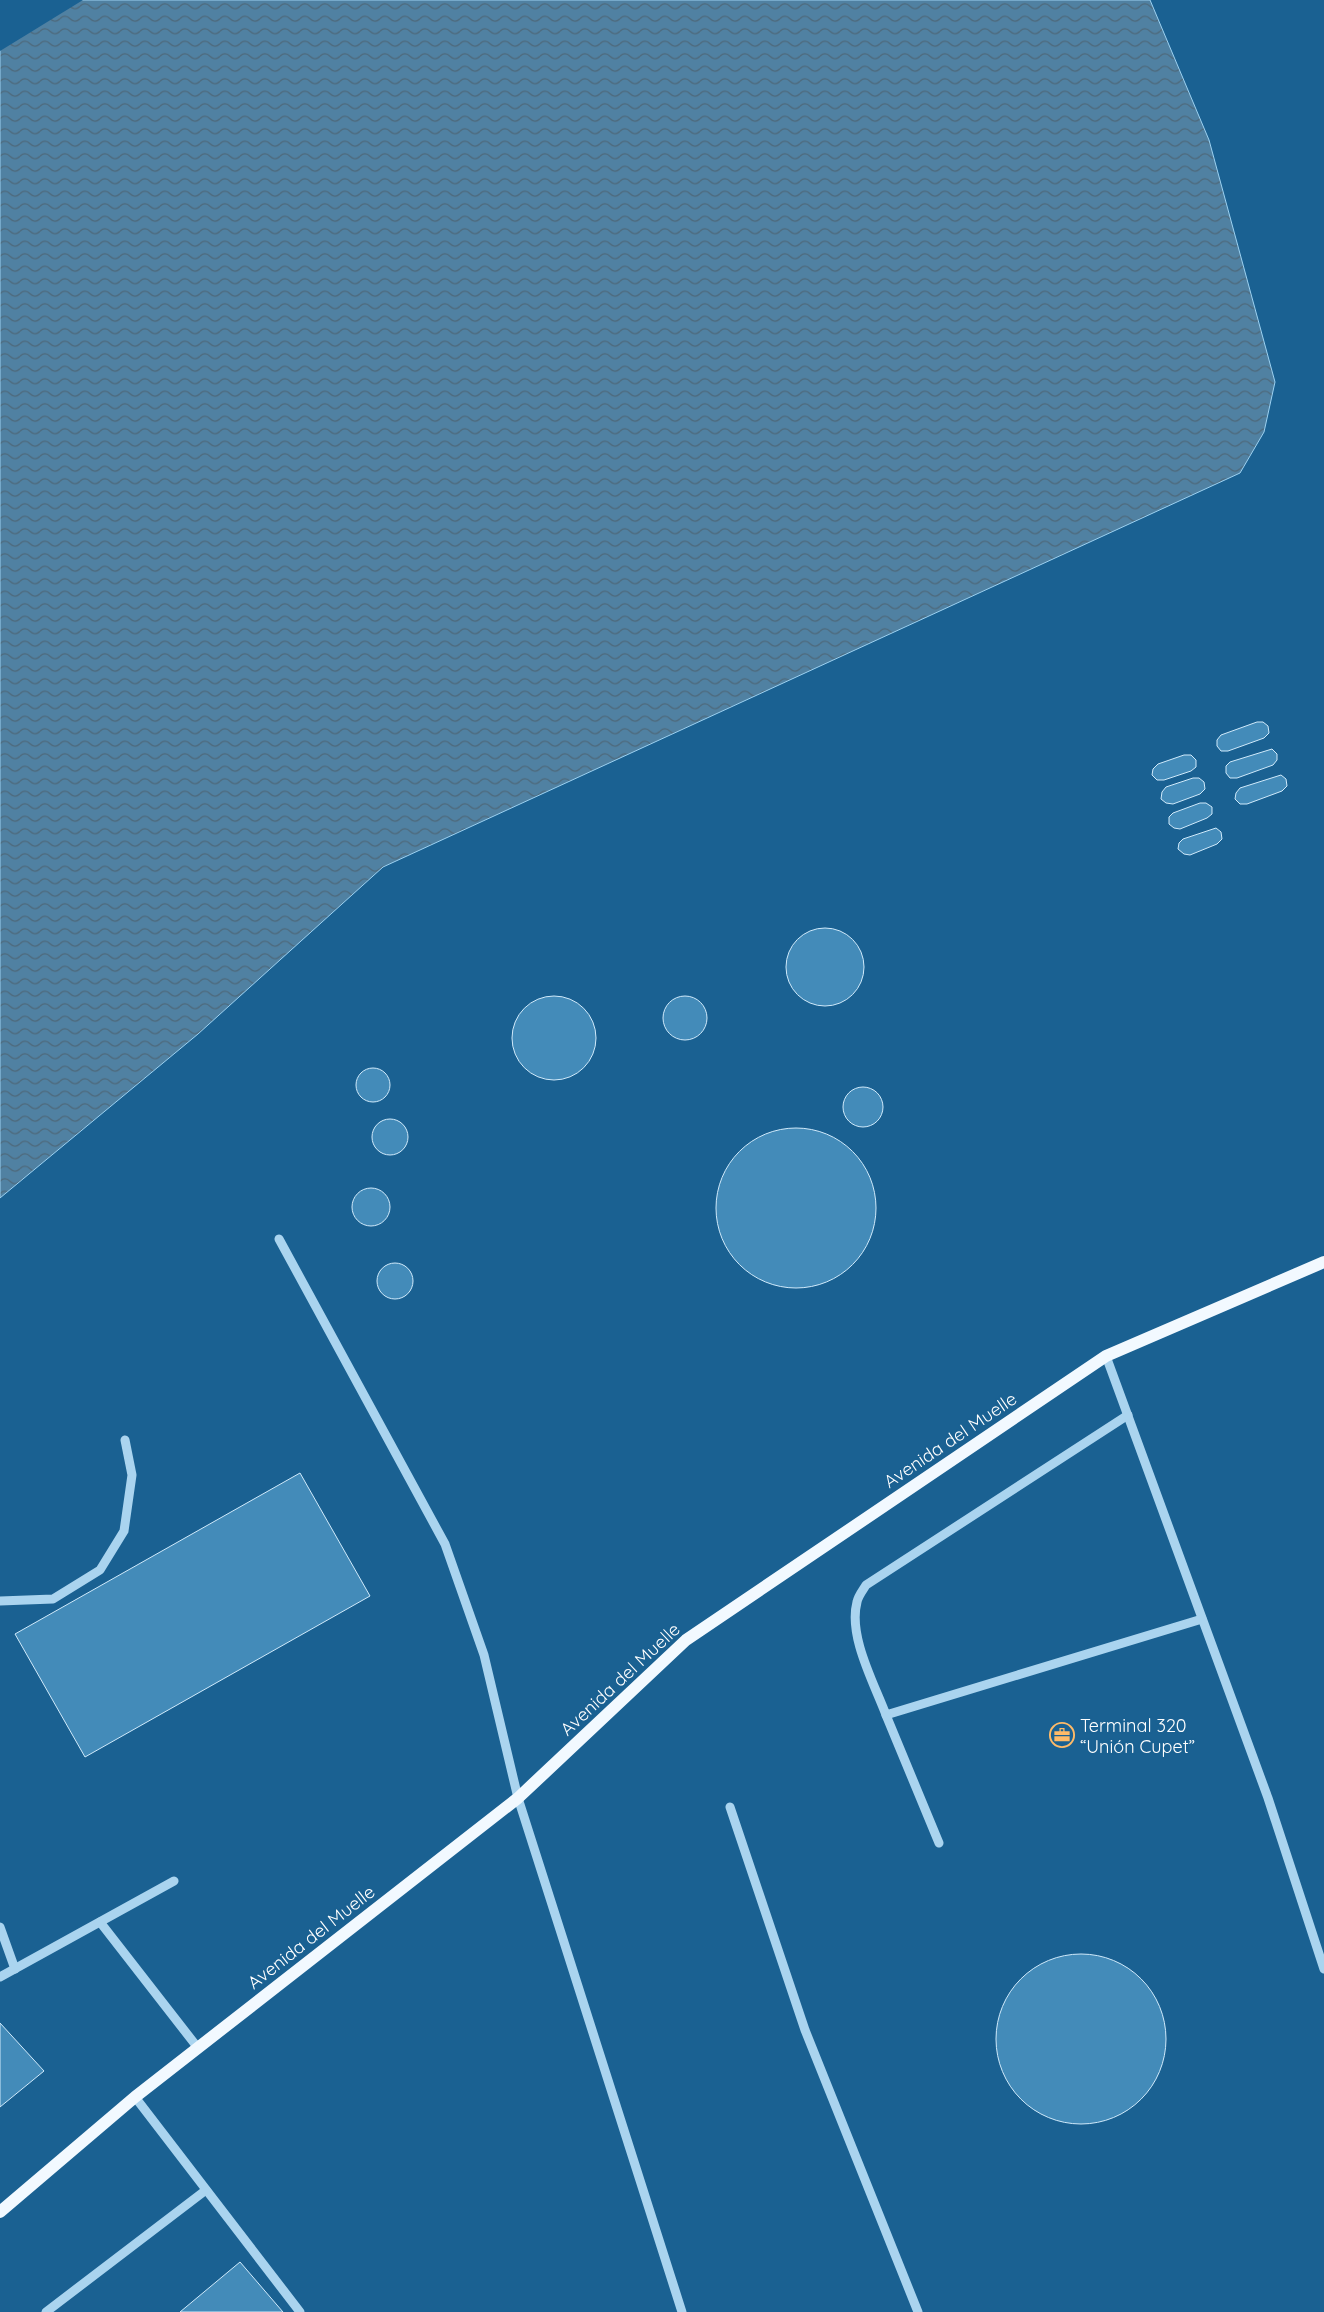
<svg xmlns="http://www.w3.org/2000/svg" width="1324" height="2312" font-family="Quicksand,sans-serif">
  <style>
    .water { fill: url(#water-waves); stroke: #9cd1f1 }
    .pier { fill: #1a6192 }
    .building { fill: #438bb9; stroke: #d0eafb }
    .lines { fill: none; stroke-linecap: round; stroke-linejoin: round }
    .minor { stroke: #aad4ef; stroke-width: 9 }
    .major { stroke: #f2f9ff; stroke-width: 12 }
    .labels { text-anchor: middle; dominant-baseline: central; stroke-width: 4; stroke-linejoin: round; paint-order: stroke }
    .street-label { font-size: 18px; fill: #fff; stroke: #1a6192 }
    .poi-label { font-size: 18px; fill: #fff; stroke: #1a6192; text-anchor: start }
  </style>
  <defs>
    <pattern id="water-waves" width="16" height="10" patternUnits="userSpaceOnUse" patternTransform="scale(1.25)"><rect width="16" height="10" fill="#5081a2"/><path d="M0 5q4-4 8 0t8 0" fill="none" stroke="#4e697b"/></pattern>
  </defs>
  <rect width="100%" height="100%" fill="#1a6192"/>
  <polygon class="water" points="0,0 1150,0 1209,140 1275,382 1264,432 1240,473 383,867 198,1034 0,1198"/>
  <polygon class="pier" points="0,0 83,0 0,51"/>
  <g class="building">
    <polygon points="1257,722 1263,722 1268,726 1269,733 1264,738 1228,751 1221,751 1217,746 1217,740 1221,735"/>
    <polygon points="1272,749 1277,754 1277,760 1273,765 1237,778 1230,778 1226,773 1226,766 1230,762"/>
    <polygon points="1184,755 1191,755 1196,760 1196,767 1191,771 1164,780 1157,780 1152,775 1153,769 1158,764"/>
    <polygon points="1281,775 1286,779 1287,786 1282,791 1247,804 1240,804 1235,799 1236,793 1240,788"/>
    <polygon points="1193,778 1199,778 1204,782 1205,789 1200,794 1173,804 1166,803 1161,799 1162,792 1166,787"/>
    <polygon points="1200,803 1206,803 1212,807 1212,814 1207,818 1180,829 1174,828 1169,824 1169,817 1173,813"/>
    <polygon points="1216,828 1221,832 1222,839 1217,844 1190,855 1184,854 1178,849 1179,843 1183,839"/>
    <circle cx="825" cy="967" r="39"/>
    <circle cx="685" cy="1018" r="22"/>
    <circle cx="554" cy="1038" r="42"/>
    <circle cx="373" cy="1085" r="17"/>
    <circle cx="863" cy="1107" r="20"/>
    <circle cx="390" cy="1137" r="18"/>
    <circle cx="796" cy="1208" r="80"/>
    <circle cx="371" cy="1207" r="19"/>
    <circle cx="395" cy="1281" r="18"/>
    <polygon points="300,1473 370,1596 85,1757 15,1634"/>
    <circle cx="1081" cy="2039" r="85"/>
    <polygon points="0,2023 44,2071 0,2107"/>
    <polygon points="240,2262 283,2312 180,2312"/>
  </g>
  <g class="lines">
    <g class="minor">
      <polyline points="279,1239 445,1544 484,1655 518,1798 682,2312"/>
      <polyline points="1106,1356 1268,1798 1324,1969"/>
      <path d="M1128 1415 866 1585C863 1590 858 1596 857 1602 848 1636 874 1683 886 1715L1202 1619"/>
      <polyline points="0,1601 53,1599 100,1570 124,1531 132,1475 125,1440"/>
      <polyline points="886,1715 939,1843"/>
      <polyline points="730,1807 805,2030 918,2312"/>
      <polyline points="100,1922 198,2048"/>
      <polyline points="0,1927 15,1969"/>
      <polyline points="0,1977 174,1881"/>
      <polyline points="135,2097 300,2312"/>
      <polyline points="46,2312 206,2190"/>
    </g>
    <polyline class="major" points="0,2212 135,2097 518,1798 686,1640 1106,1356 1324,1262"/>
  </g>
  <defs>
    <symbol id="office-ring" viewBox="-11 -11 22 22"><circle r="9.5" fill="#1a6192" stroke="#ffbb68" stroke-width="1.5"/><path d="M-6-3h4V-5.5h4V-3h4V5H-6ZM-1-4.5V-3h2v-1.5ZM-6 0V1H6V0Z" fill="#ffbb68"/></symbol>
  </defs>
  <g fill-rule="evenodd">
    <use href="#office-ring" x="1048" y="1721" width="28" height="28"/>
  </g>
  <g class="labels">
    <g class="street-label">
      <text transform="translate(950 1440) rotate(-34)">Avenida del Muelle</text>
      <text transform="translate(620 1679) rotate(-43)">Avenida del Muelle</text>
      <text transform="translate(311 1937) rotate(-38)">Avenida del Muelle</text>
    </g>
    <g class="poi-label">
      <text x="1080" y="1725">Terminal 320<tspan x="1080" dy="21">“Unión Cupet”</tspan></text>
    </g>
  </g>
</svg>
